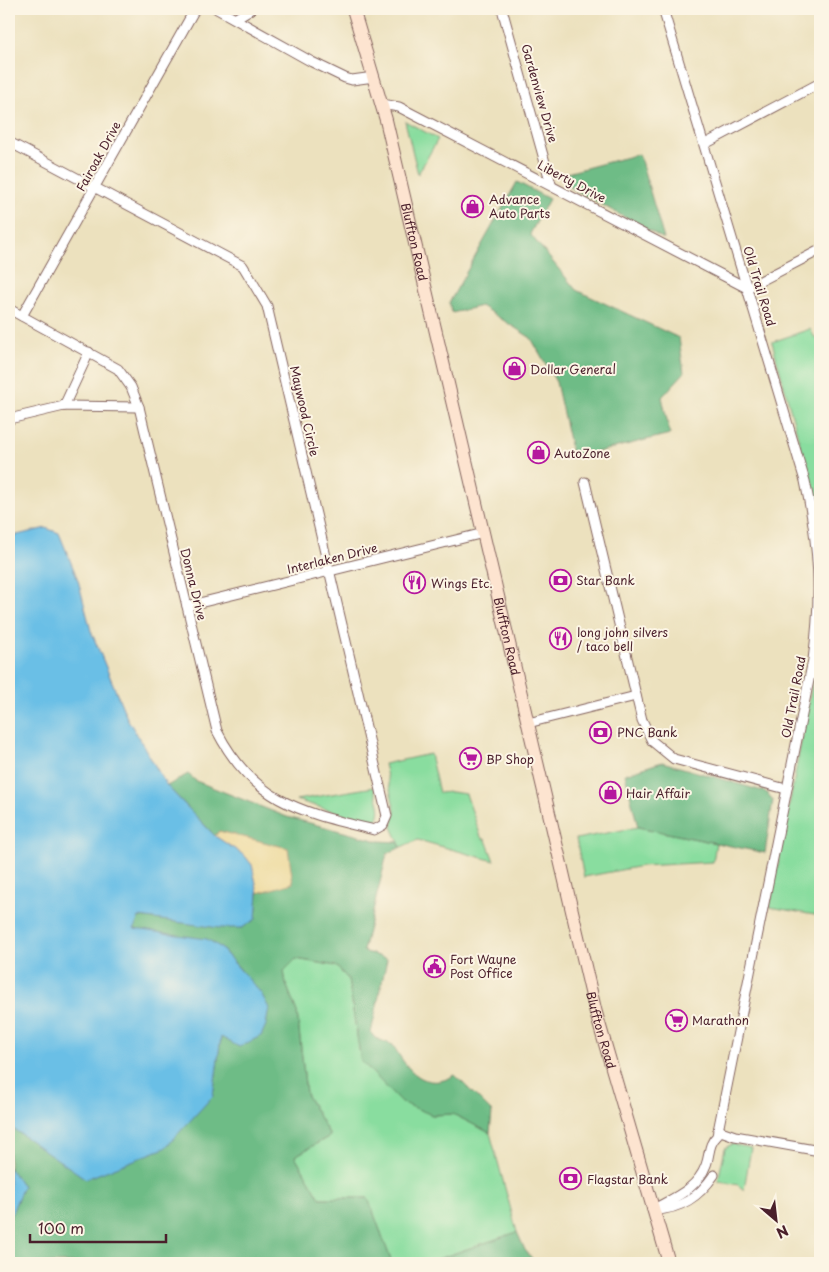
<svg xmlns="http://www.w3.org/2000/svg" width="829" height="1272" font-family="'Playpen Sans',sans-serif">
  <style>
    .green { fill: #89dd9f; stroke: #6a7e65 }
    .forest { fill: #6ebc86; stroke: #5c6e58 }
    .sand { fill: #eeda9e; stroke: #9c7c64 }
    .water { fill: #6abfe6; stroke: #5a6f88 }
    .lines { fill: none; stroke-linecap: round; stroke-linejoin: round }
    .minor-casing { stroke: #83635e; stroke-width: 11 }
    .secondary-casing { stroke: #83635e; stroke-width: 14 }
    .minor { stroke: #fff; stroke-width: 9 }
    .secondary { stroke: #fde4d0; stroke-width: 12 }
    .labels { text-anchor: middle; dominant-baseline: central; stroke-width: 4; stroke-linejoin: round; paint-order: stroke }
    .street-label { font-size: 12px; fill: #4a1f2b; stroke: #fcf5e5 }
    .poi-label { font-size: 12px; fill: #4a1f2b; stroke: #fcf5e5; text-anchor: start }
  </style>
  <rect width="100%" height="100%" fill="#fcf5e5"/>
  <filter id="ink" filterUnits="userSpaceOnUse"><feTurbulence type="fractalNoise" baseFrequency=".02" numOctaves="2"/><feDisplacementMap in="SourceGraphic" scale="10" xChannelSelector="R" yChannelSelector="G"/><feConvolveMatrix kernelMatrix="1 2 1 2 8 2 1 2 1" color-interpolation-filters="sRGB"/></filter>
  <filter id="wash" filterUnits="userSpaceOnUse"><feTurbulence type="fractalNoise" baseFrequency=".0096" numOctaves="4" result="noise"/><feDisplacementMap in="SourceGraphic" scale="20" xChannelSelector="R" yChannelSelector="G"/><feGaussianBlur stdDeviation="1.12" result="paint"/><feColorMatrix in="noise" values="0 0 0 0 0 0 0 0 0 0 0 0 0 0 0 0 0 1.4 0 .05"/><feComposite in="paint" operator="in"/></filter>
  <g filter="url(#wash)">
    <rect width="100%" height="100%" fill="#ece1be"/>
    <g class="green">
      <polygon points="405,121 438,139 418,174"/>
      <polygon points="810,329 815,338 820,336 820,535 814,496 772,342"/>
      <polygon points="820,642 820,916 770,907"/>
      <polygon points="430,754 439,793 451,792 466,794 481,837 486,840 494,861 418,840 401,847 392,827 395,811 384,764"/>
      <path d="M374 787C377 800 386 816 372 823L296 800Z"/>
      <polygon points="638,827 716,843 713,862 642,866 584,877 576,839"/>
      <polygon points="296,959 336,966 348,979 361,1061 432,1115 453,1114 490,1133 517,1232 426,1263 392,1263 368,1198 320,1198 295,1156 330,1136 306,1094 297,1012 286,984 284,971"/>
      <polygon points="732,1144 751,1148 744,1190 738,1185 718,1181 725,1148"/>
    </g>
    <g class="forest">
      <polygon points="639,154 664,239 568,186 563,174"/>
      <polygon points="517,182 549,199 530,234 576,290 679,338 684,373 662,397 670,434 573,458 556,382 531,338 481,306 452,313 449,303"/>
      <polygon points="662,762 766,792 773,800 765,853 638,827 625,774"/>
      <path d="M188 774 196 781 287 817 378 841 398 842 401 847 387 854 363 951 387 959 371 1033 375 1038 393 1045C407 1070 425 1093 455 1075L492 1112 490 1133 453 1114 432 1115 401 1102 361 1061 348 979 336 966 296 959 284 971 286 984 297 1012 306 1094 330 1136 295 1156 320 1198H368L392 1263H9V1220L23 1186 9 1168V1126L30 1139 213 1096 221 1036 241 970 220 947 134 929 139 917 163 920 256 919 258 893 292 882 219 831 215 836 167 786Z"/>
      <polygon points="517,1232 525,1250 536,1263 426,1263"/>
    </g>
    <polygon class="sand" points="219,831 288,848 293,883 258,893 252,865 245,856 215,836"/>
    <g class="water">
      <polygon points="46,528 59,533 78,580 91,631 127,718 167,786 215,836 245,856 252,865 258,893 256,919 242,928 219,928 139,917 134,929 207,939 220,947 261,993 269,1008 266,1025 261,1036 239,1047 221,1037 213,1096 165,1148 86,1179 9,1126 9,537"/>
      <polygon points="9,1168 23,1186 9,1220"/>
    </g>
  </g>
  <g filter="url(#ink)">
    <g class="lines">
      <defs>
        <g id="minor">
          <polyline points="217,9 312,62 345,78 352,80 374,77"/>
          <polyline points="502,9 551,184"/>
          <polyline points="236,18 251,9"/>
          <polyline points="381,104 399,107 747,288 820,250"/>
          <path d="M9 142 243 266 267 306 387 816 383 825 374 830C302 812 254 803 217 731L139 407 131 387 118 369 9 309"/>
          <polyline points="705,144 820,83"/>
          <polyline points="22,316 195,9"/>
          <polyline points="64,406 89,352"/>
          <polyline points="9,419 64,406 139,407"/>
          <polyline points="585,482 642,720 652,741 674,759 786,789"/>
          <polyline points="187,606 484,533"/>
          <polyline points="528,723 636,696"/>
          <polyline points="718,1130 735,1136 820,1151"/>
          <path d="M652 1210C673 1198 697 1190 706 1165 710 1155 708 1144 717 1136L813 660C822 593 819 547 805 481L663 9"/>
          <path d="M655 1210C681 1209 699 1197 714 1175"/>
        </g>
        <g id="secondary">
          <path id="s1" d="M353 9 386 120 596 1013 669 1263"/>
        </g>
      </defs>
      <use href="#minor" class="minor-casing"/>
      <use href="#secondary" class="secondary-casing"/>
      <use href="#minor" class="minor"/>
      <use href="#secondary" class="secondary"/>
    </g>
  </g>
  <defs>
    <symbol id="shop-ring" viewBox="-11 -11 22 22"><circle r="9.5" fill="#fcf5e5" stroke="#b5179e" stroke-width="1.5"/><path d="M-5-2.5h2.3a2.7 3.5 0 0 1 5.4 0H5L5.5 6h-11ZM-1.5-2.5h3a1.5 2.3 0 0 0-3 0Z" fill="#b5179e"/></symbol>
    <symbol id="bank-ring" viewBox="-11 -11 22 22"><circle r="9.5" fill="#fcf5e5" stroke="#b5179e" stroke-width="1.5"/><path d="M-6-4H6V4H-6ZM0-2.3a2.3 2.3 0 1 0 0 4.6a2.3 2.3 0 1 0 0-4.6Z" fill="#b5179e"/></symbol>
    <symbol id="restaurant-ring" viewBox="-11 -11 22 22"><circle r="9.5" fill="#fcf5e5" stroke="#b5179e" stroke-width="1.5"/><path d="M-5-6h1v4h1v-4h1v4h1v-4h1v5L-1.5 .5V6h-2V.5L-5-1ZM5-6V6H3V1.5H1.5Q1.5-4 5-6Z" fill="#b5179e"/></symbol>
    <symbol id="supermarket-ring" viewBox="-11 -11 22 22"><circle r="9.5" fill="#fcf5e5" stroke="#b5179e" stroke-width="1.5"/><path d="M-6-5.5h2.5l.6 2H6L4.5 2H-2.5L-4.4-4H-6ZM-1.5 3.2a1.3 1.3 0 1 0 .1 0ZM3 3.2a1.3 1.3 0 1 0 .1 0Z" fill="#b5179e"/></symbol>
    <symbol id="civic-ring" viewBox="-11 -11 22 22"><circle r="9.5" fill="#fcf5e5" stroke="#b5179e" stroke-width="1.5"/><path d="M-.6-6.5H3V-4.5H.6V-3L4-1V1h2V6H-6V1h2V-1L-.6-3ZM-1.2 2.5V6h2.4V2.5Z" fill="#b5179e"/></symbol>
  </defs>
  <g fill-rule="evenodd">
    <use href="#shop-ring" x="460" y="194" width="25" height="25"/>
    <use href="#shop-ring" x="502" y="356" width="25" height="25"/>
    <use href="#shop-ring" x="526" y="440" width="25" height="25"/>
    <use href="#bank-ring" x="548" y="568" width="25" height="25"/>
    <use href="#restaurant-ring" x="402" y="570" width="25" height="25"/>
    <use href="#restaurant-ring" x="548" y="626" width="25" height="25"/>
    <use href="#bank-ring" x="588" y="720" width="25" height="25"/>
    <use href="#supermarket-ring" x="458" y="746" width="25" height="25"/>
    <use href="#shop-ring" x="598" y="780" width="25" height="25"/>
    <use href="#civic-ring" x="422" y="954" width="25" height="25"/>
    <use href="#supermarket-ring" x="664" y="1008" width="25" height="25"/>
    <use href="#bank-ring" x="558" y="1166" width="25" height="25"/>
  </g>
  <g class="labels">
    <g class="street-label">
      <text transform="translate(540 93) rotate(74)">Gardenview Drive</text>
      <text transform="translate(98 156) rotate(-61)">Fairoak Drive</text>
      <text transform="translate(572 181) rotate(28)">Liberty Drive</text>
      <text stroke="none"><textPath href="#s1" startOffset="241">Bluffton Road</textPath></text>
      <text transform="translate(760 286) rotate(73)">Old Trail Road</text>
      <text transform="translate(305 411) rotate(77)">Maywood Circle</text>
      <text transform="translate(332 558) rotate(-14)">Interlaken Drive</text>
      <text transform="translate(194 584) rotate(76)">Donna Drive</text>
      <text stroke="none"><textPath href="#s1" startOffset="646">Bluffton Road</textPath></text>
      <text transform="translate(793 697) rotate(-79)">Old Trail Road</text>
      <text stroke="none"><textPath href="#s1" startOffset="1051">Bluffton Road</textPath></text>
    </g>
    <g class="poi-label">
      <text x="489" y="199">Advance<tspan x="489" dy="14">Auto Parts</tspan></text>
      <text x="530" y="369">Dollar General</text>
      <text x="554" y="453">AutoZone</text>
      <text x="576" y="580">Star Bank</text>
      <text x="431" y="583">Wings Etc.</text>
      <text x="577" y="632">long john silvers<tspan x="577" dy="14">/ taco bell</tspan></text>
      <text x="617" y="732">PNC Bank</text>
      <text x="486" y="759">BP Shop</text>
      <text x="626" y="793">Hair Affair</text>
      <text x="450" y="959">Fort Wayne<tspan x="450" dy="14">Post Office</tspan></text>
      <text x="692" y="1020">Marathon</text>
      <text x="587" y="1179">Flagstar Bank</text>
    </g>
  </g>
  <rect width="829" height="1272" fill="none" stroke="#fcf5e5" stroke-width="30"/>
  <g transform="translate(776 1220) rotate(152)" stroke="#fcf5e5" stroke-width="4" paint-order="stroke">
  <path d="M0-4L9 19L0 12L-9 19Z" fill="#4a1f2b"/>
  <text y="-8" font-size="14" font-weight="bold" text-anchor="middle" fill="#4a1f2b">N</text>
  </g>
  <path d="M30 1234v8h136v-8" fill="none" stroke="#4a1f2b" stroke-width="2.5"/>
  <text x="38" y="1234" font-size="15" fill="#4a1f2b" stroke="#fcf5e5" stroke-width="4" paint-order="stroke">100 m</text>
</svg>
